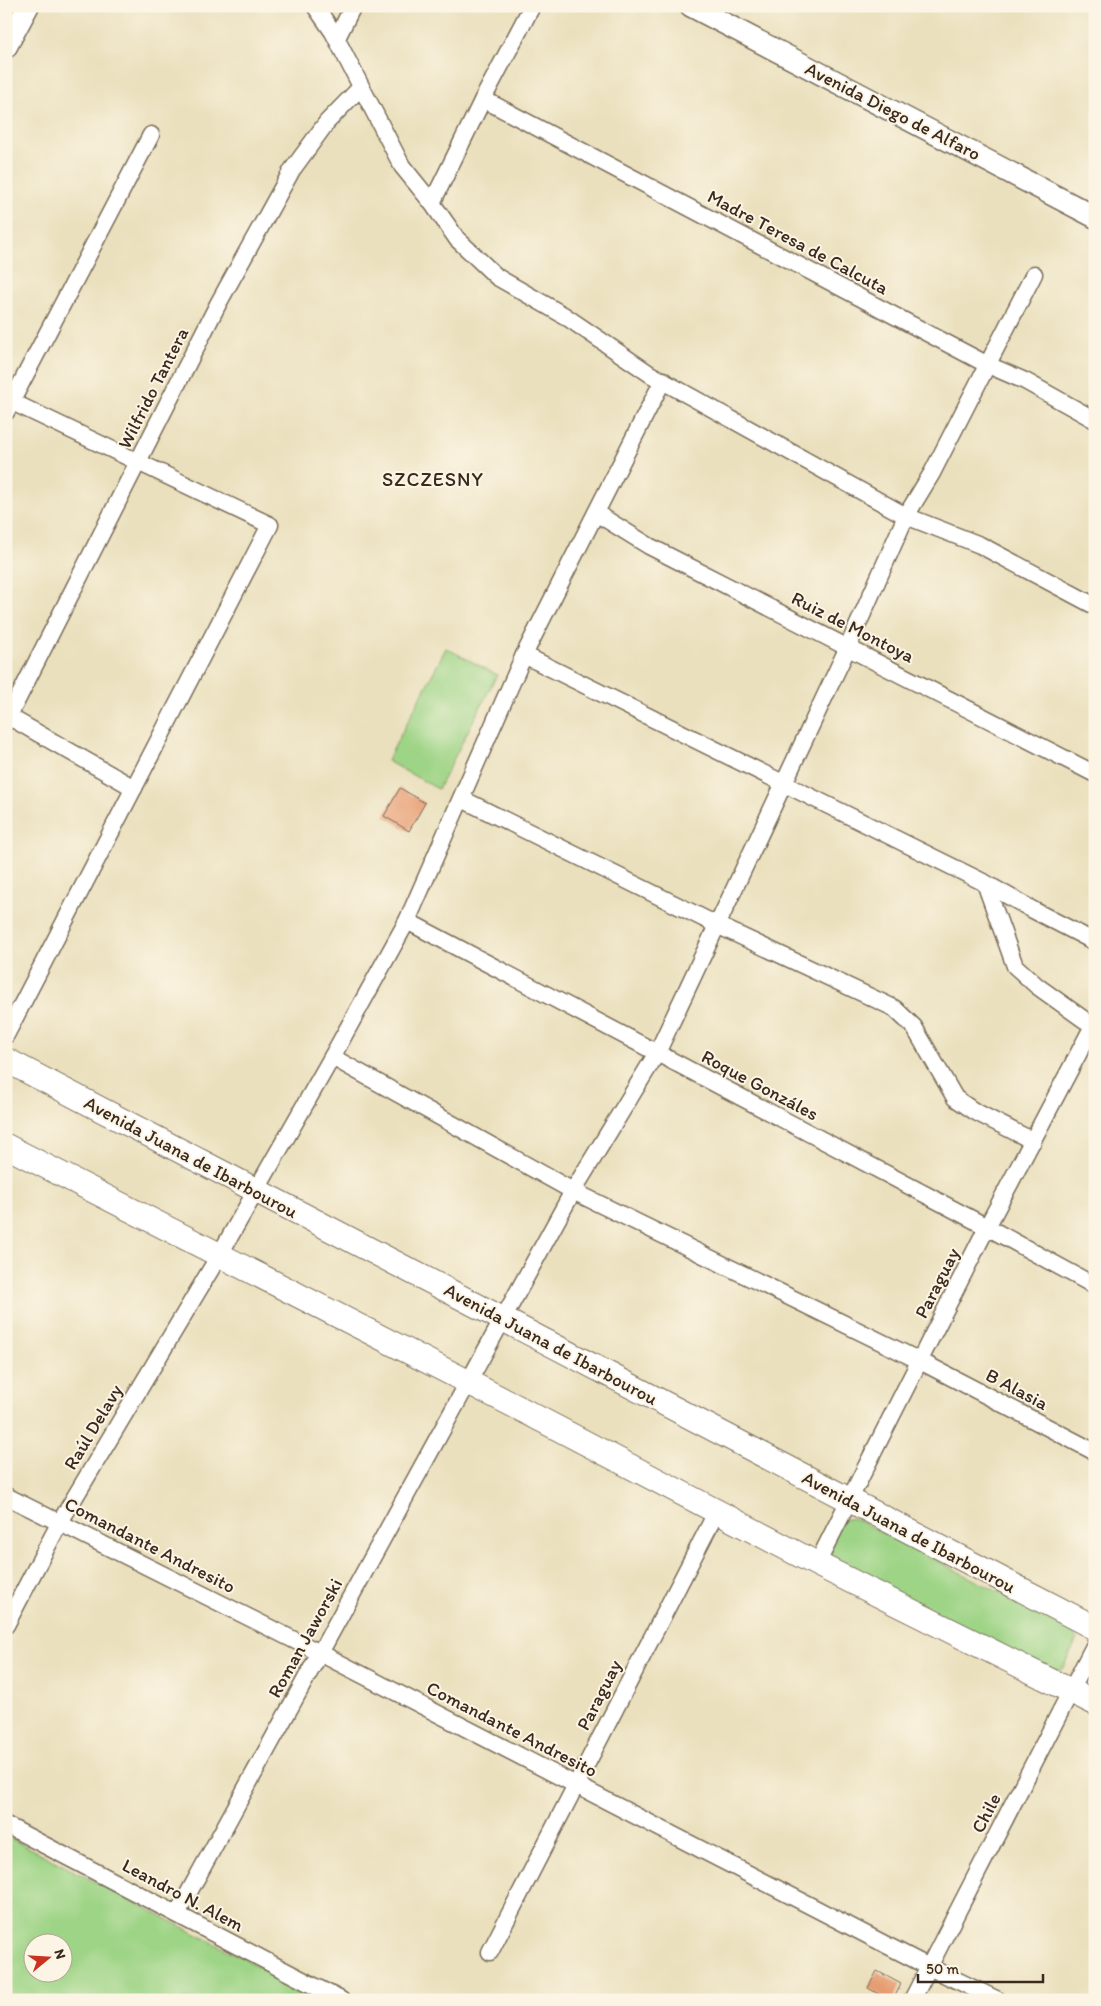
<svg xmlns="http://www.w3.org/2000/svg" width="1101" height="2006" font-family="Itim,sans-serif">
  <style>
    .green { fill: #9ed486; stroke: #6c7f52; fill-rule: evenodd }
    .building { fill: #e79d72 }
    .lines { fill: none; stroke-linecap: round; stroke-linejoin: round }
    .minor-casing { stroke: #786a56; stroke-width: 19 }
    .tertiary-casing { stroke: #786a56; stroke-width: 24 }
    .secondary-casing { stroke: #786a56; stroke-width: 26 }
    .minor { stroke: #fff; stroke-width: 16 }
    .tertiary { stroke: #fff; stroke-width: 21 }
    .secondary { stroke: #fff; stroke-width: 24 }
    .labels { text-anchor: middle; dominant-baseline: central; stroke-width: 4; stroke-linejoin: round; paint-order: stroke }
    .street-label { font-size: 19px; fill: #3b2a1e; stroke: #fcf5e5 }
    .neighbourhood-label { font-size: 20px; letter-spacing: 1px; fill: #3b2a1e; stroke: #fcf5e5 }
  </style>
  <rect width="100%" height="100%" fill="#fcf5e5"/>
  <filter id="ink" filterUnits="userSpaceOnUse"><feTurbulence type="fractalNoise" baseFrequency=".02" numOctaves="2"/><feDisplacementMap in="SourceGraphic" scale="10" xChannelSelector="R" yChannelSelector="G"/><feConvolveMatrix kernelMatrix="1 2 1 2 8 2 1 2 1" color-interpolation-filters="sRGB"/></filter>
  <filter id="wash" filterUnits="userSpaceOnUse"><feTurbulence type="fractalNoise" baseFrequency=".0096" numOctaves="4" result="noise"/><feDisplacementMap in="SourceGraphic" scale="20" xChannelSelector="R" yChannelSelector="G"/><feGaussianBlur stdDeviation="1.12" result="paint"/><feColorMatrix in="noise" values="0 0 0 0 0 0 0 0 0 0 0 0 0 0 0 0 0 1.4 0 .05"/><feComposite in="paint" operator="in"/></filter>
  <g filter="url(#wash)">
    <rect width="100%" height="100%" fill="#eae0bd"/>
    <g class="green">
      <polygon points="446,648 497,675 438,789 387,761"/>
      <polygon points="853,1518 1069,1628 1077,1639 1062,1670 1044,1671 834,1562 824,1553 838,1521"/>
      <path d="M6 1836 324 2000H6ZM32 1944H62V1974H32Z"/>
    </g>
    <g id="blocks">
      <g class="building">
        <polygon points="400,788 425,803 409,831 384,816"/>
        <polygon points="877,1971 901,1984 893,2000 889,2000 868,1988"/>
      </g>
    </g>
  </g>
  <g filter="url(#ink)">
    <use href="#blocks" fill-opacity="0" stroke="#786a56" stroke-width="1"/>
    <g class="lines">
      <defs>
        <g id="minor">
          <polyline points="315,6 333,32 402,166 432,203 457,239 497,277 565,316 650,374 906,516 980,545 1095,606"/>
          <polyline points="337,38 353,6"/>
          <polyline points="483,99 988,365 1025,381 1095,420"/>
          <polyline points="432,203 483,99 532,6"/>
          <polyline points="6,399 270,525 6,1035"/>
          <polyline points="6,412 151,135"/>
          <polyline points="596,513 649,546 1095,774"/>
          <polyline points="524,655 985,883 1033,910 1095,942"/>
          <polyline points="6,715 134,788"/>
          <polyline points="6,722 218,304 292,170 327,122 360,88"/>
          <polyline points="462,799 717,925 894,1008 914,1027 955,1098 974,1111 1033,1141"/>
          <polyline points="985,883 1015,966 1037,986 1093,1026"/>
          <polyline points="407,921 987,1227 1095,1286"/>
          <polyline points="332,1057 573,1191 920,1361 1095,1452"/>
          <polyline points="6,1496 320,1653 929,1967 998,2000"/>
          <polyline points="817,1564 987,1227 1095,1022"/>
          <polyline points="6,1625 60,1522 220,1254 332,1057 407,921 524,655 663,380"/>
          <polyline points="6,1825 341,2000"/>
          <polyline points="177,1914 573,1191 657,1053 848,647 906,516 932,473 1034,274"/>
          <polyline points="490,1952 717,1511"/>
          <polyline points="912,2000 1095,1644"/>
        </g>
        <g id="tertiary">
          <polyline points="691,6 1095,217"/>
          <polyline points="6,47 28,6"/>
        </g>
        <g id="secondary">
          <polyline points="6,1060 1095,1628"/>
          <polyline points="6,1146 515,1406 817,1564 1095,1703"/>
        </g>
      </defs>
      <use href="#minor" class="minor-casing"/>
      <use href="#tertiary" class="tertiary-casing"/>
      <use href="#secondary" class="secondary-casing"/>
      <use href="#minor" class="minor"/>
      <use href="#tertiary" class="tertiary"/>
      <use href="#secondary" class="secondary"/>
    </g>
  </g>
  <g class="labels">
    <g class="street-label">
      <text transform="translate(893 111) rotate(27)">Avenida Diego de Alfaro</text>
      <text transform="translate(798 242) rotate(28)">Madre Teresa de Calcuta</text>
      <text transform="translate(153 388) rotate(-63)">Wilfrido Tantera</text>
      <text transform="translate(853 627) rotate(27)">Ruiz de Montoya</text>
      <text transform="translate(760 1085) rotate(28)">Roque Gonzáles</text>
      <text transform="translate(191 1157) rotate(28)">Avenida Juana de Ibarbourou</text>
      <text transform="translate(937 1283) rotate(-63)">Paraguay</text>
      <text transform="translate(551 1344) rotate(28)">Avenida Juana de Ibarbourou</text>
      <text transform="translate(1017 1389) rotate(28)">B Alasia</text>
      <text transform="translate(93 1427) rotate(-59)">Raúl Delavy</text>
      <text transform="translate(909 1532) rotate(28)">Avenida Juana de Ibarbourou</text>
      <text transform="translate(150 1545) rotate(27)">Comandante Andresito</text>
      <text transform="translate(305 1638) rotate(-61)">Roman Jaworski</text>
      <text transform="translate(599 1695) rotate(-63)">Paraguay</text>
      <text transform="translate(512 1729) rotate(27)">Comandante Andresito</text>
      <text transform="translate(986 1813) rotate(-63)">Chile</text>
      <text transform="translate(183 1895) rotate(28)">Leandro N. Alem</text>
    </g>
    <g class="neighbourhood-label">
      <text x="433" y="479">SZCZESNY</text>
    </g>
  </g>
  <rect width="1101" height="2006" fill="none" stroke="#fcf5e5" stroke-width="25"/>
  <g transform="translate(48 1958) rotate(72)"><circle r="24" fill="#fcf5e5" stroke="#afa495"/>
  <path d="M0-4L9 19L0 12L-9 19Z" fill="#c8321e"/>
  <text y="-8" font-size="14" font-weight="bold" text-anchor="middle" fill="#3b2a1e">N</text>
  </g>
  <path d="M918 1974v8h125v-8" fill="none" stroke="#3b2a1e" stroke-width="2.5"/>
  <text x="926" y="1974" font-size="15" fill="#3b2a1e" stroke="#fcf5e5" stroke-width="4" paint-order="stroke">50 m</text>
</svg>
